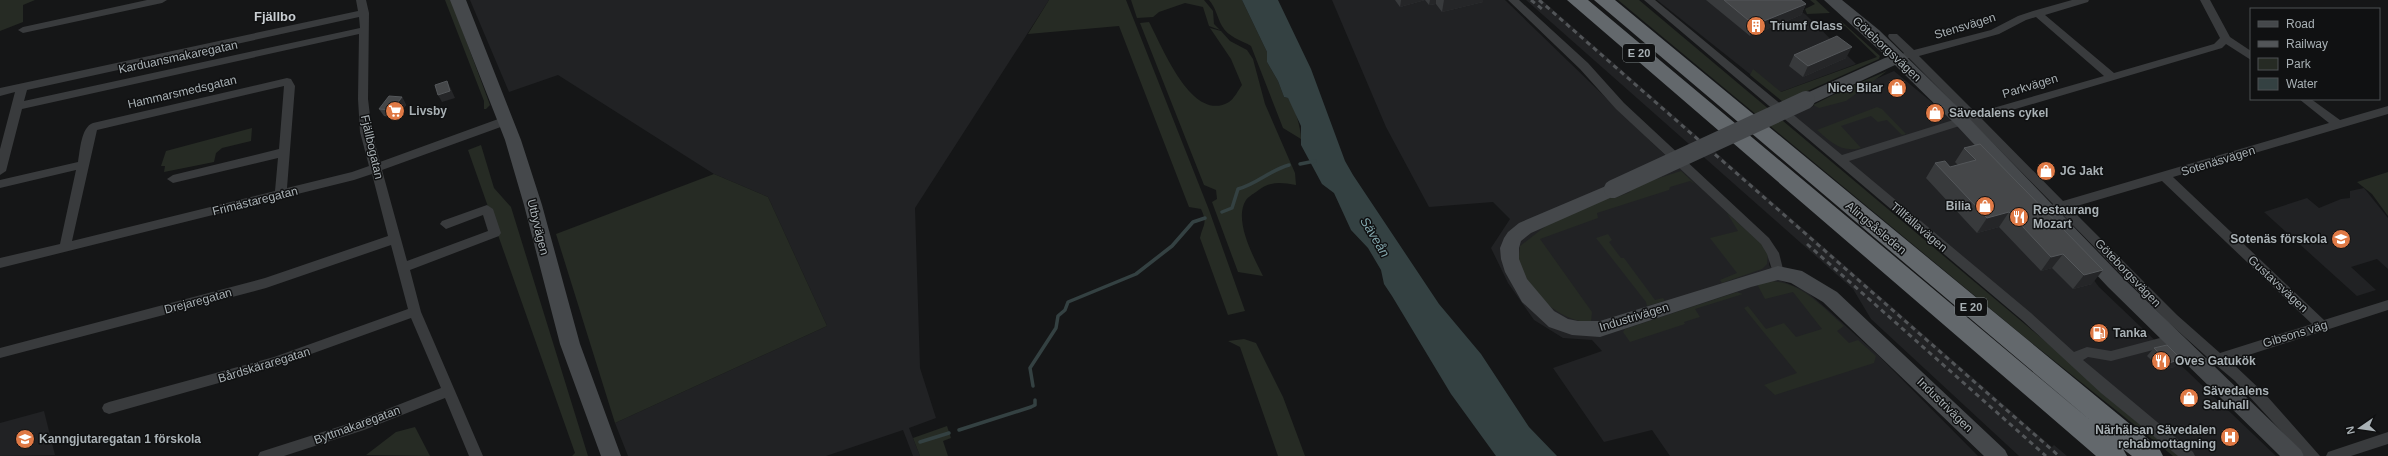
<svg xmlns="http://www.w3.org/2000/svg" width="2388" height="456" font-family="Arial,sans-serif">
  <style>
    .built { fill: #212224 }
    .green { fill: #262b24 }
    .water { fill: #344142 }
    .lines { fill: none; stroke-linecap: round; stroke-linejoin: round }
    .stream { stroke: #344142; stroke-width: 3.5 }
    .street { fill: #393b3d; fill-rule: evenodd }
    .secondary { fill: #45484b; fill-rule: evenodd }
    .highway { fill: #63686c; fill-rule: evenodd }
    .rail { stroke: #525558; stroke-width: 3; stroke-dasharray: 5 4; stroke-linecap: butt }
    .secondary-bridge { stroke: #45484b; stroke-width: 18 }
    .wall { fill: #383a3c }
    .shaded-wall { fill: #252628 }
    .building { fill: #454749; stroke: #54575a }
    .labels { text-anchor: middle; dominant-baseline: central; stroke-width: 3; stroke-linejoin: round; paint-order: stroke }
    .shield { fill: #101112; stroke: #7b8184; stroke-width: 1 }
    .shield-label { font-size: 11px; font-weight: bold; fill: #a9b1b5 }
    .poi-label { font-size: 12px; font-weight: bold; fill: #a9b1b5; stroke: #101112; text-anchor: start }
    .street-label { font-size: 12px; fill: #a9b1b5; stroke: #101112 }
    .neighbourhood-label { font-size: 13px; font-weight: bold; fill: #c9ced2; stroke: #101112 }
    .water-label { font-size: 13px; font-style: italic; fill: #83a7ad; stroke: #101112 }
  </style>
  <rect width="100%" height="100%" fill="#151617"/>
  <g class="built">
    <polygon points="470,0 1049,0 915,208 920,368 936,418 909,428 920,456 913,456 903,430 826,456 628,456 615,423 827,326 768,197 714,174 558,75 509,92"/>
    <polygon points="1332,0 1505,0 1662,152 1761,241 1770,254 1769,265 1782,281 1806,291 1828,310 1879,356 1978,456 1670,456 1652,430 1604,442 1553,368 1602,351 1592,340 1563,338 1534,320 1508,283 1491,248 1510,219 1493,202 1429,207 1386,127"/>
    <polygon points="1526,0 1542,0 2052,447 2054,445 2067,456 2019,456 1871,319 1853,289"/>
    <polygon points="1657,0 1787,0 1806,15 1856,64 1775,94"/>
    <polygon points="1894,71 1940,109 2049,220 2099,287 2276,456 2193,456 1793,115"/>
    <polygon points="2364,188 2388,218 2388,269 2377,259 2351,267 2376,290 2357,296 2264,212 2307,198 2319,208 2341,199 2350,198 2350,191"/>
    <polygon points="44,411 55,455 0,456 0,423"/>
  </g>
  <g class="green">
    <polygon points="0,0 35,0 23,5 23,22 0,31"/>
    <polygon points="445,0 451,0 490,105 486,109 484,109 484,101"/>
    <path d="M1049 0H1126L1209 210 1245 311 1228 315 1200 238C1203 224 1208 224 1201 209L1189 207 1119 26 1028 34Z"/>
    <polygon points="1131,0 1204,0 1213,11 1214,24 1220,30 1209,26 1203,7 1185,3 1159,12 1153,17 1137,18"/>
    <path d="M1209 0H1242L1267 52V62L1278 81 1284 97 1288 98C1295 108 1301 127 1301 139L1283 128 1251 46C1241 40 1228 37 1222 26 1217 17 1216 8 1209 0Z"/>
    <polygon points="1618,0 1639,0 2182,456 2173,456 2027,339"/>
    <polygon points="1810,0 1816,0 1830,13 1807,14 1805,9 1815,4"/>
    <polygon points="1841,21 1880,56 1879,59 1783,102 1750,75 1753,69 1781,92 1877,57 1845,26 1839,27 1838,25"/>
    <path d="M1149 22C1162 46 1192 124 1229 102 1234 99 1239 89 1242 85L1231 59 1210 28 1221 31 1230 41 1247 50 1253 59 1265 104 1295 173 1296 185C1280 182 1269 181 1256 192 1253 194 1248 197 1246 200 1233 220 1254 258 1263 276L1238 272 1212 202 1217 199 1216 190 1204 185 1140 23Z"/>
    <polygon points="1887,71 1846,101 1819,108 1813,105 1847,88"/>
    <path d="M1877 107 1882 109 1906 134 1902 135 1887 120 1878 122 1871 116 1841 126 1861 148C1841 153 1831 142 1817 130Z"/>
    <polygon points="252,128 251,141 222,148 216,153 214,162 164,172 165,166 161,166 166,151"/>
    <polygon points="481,145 494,188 511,207 588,456 572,456 575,453 468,150"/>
    <path d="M1681 171 1695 184 1690 181 1670 187 1669 190 1597 213 1598 218 1540 239 1592 312 1591 322C1561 323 1528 292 1519 264 1518 259 1520 251 1520 246L1547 225 1612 194 1615 198 1630 192 1628 188Z"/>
    <polygon points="2388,172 2388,216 2372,194 2357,182"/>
    <polygon points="714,174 768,197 827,326 615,423 556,234"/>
    <polygon points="1727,213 1760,242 1768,252 1767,264 1762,269 1722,283 1720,280 1737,273 1710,238 1738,231"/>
    <polygon points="1608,234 1612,240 1609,242 1621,258 1624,258 1655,300 1663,298 1665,301 1647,306 1646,302 1596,238"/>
    <path d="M1766 281C1800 280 1821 306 1844 326L1837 331 1849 343 1858 340 1876 356 1874 363 1775 395 1764 385 1797 373 1744 308 1748 306 1766 329 1784 323 1796 337 1822 329 1793 292 1765 299 1757 284Z"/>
    <polygon points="1737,292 1743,294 1695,309 1700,317 1684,322 1685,324 1630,342 1623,332 1625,329"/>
    <polygon points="1244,339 1256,343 1283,397 1305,456 1278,456 1240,347 1228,341"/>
    <polygon points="947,426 951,438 943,441 948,456 920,456 913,438"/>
    <polygon points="415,427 430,456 366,455 396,432"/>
  </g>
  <polygon class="water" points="1242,0 1278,0 1311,69 1345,161 1353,175 1439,304 1481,354 1529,427 1557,456 1496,456 1451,394 1392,296 1384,284 1381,270 1368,248 1351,230 1334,193 1322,184 1301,145 1301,126 1288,98 1284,97 1278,81 1267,62 1267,52"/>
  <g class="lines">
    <g class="stream">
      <polyline points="1300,164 1315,161"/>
      <path d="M1222 212 1232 208 1238 189C1257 184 1270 170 1289 165"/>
      <polyline points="1033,386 1030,368 1056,328 1058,316 1065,310 1068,302 1136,274 1172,246 1193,222 1205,218"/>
      <polyline points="959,430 1031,407 1035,405 1035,400"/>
      <polyline points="920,442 949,433"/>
    </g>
    <g class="street">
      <polygon points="147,0 167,0 162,3 23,33 18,30 23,27"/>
      <path d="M356 0H366L369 13 368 99 372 132 380 162 501 118H509L511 121 509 124 382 170 407 261 488 231 483 215 446 229 440 224 442 221 487 205 493 209 501 233 499 236 410 270 421 312 483 456H469L445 398 364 430 284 456H258L260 452 357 421 441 388 411 318 275 367 109 414 104 412 102 408 104 404 109 402 274 357 408 309 391 245 266 288 0 358V348L265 278 388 236 372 174 354 180 0 268V258L60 244 76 170 0 188V180L78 162C80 151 81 127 93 123L287 78 291 79 295 86 287 188 352 172 369 166 360 132 358 99 359 34 22 109 6 171 0 175V149L15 92 0 96V88L358 11ZM359 17 360 28 24 101 27 90ZM284 86 279 149 173 175 167 179 173 183 278 158 275 191 72 241 97 130Z"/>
      <polygon points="1508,0 1519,0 1588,63 1624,103 1769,238 1779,253 1784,273 1782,276 1774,276 1767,254 1761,244 1616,109 1580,69"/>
      <path d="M1644 0H1655L1842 155 1966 116 1909 58 1901 59 1900 56 1904 53 1889 38 1888 36 1889 34H1897L1914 50 1991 30 2018 16 2033 11 2072 0H2089L2088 2 2045 15 2114 73 2214 44 2220 38 2200 0H2210L2230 37 2251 51V60L2226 44 2222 48 1982 119 2063 201 2329 123 2299 99H2311L2340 120 2388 106V114L2173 177 2324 320 2388 300V310L2230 361 2266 395 2320 456H2304L2235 381 2216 365H2207L2205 361 2207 357 2168 322 2059 211 2053 210 2051 207 2053 204 1972 122 1849 161 2031 313 2074 352 2087 347 2111 351 2175 334 2180 335 2181 339 2180 343 2111 361 2088 357 2083 360 2193 452 2195 456H2178L2101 393 2023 321ZM2036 17 2104 76 1976 113 1919 56 1999 34 2026 20ZM2162 181 2312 324 2220 353 2177 315 2070 208Z"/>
      <polygon points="2388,432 2388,444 2351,456 2326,456 2328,452"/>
    </g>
    <g class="secondary">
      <polygon points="450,0 466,0 521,140 542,205 580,344 621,456 601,456 560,344 524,205 505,140"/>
      <polygon points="1824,0 1842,0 1879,30 1968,117 2122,277 2301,450 2304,456 2280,456 2108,287 1956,125 1895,65 1812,104 1800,104 1798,100 1800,96 1887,57"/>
      <polygon points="1613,183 1619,184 1622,189 1619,194 1531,233 1521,241 1519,248 1519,259 1527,279 1554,311 1568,319 1578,321 1600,321 1778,266 1802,271 1837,292 2005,450 2008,456 1984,456 1823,302 1791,283 1778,280 1751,287 1600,337 1572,335 1549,327 1522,302 1505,272 1501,259 1500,248 1504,238 1508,232 1519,223"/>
    </g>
    <polygon class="highway" points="1567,0 1588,0 2090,420 1594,0 1615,0 2159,448 2163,456 2132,456 2123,449 2127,456 2096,456"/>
    <g class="rail">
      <polyline points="1531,0 1542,9"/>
      <polyline points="1539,0 2059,456"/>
      <polyline points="1807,244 2046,456"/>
    </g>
    <polyline class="secondary-bridge" points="1613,189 1806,100"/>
  </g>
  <g class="wall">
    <polygon points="1395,0 1483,0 1483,2 1442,12 1436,4 1429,5 1425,0 1400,7"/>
    <polygon points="1706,0 1801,0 1806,4 1801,15 1750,36"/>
    <polygon points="1794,55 1846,58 1803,77 1789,66"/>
    <polygon points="402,97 406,105 396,118 384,116 379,109"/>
    <polygon points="1964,148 2092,284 2073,289 2052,268 2041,271 1999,227 1977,233 1926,178 1935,163 1950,167 1958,165 1955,162"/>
    <polygon points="2154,348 2181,359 2174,367 2162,370 2147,356"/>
  </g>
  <g class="shaded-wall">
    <polygon points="1401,0 1425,0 1400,7"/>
    <polygon points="1430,0 1436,0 1436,4 1429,5"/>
    <polygon points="1444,0 1483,0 1483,2 1442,12"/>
    <polygon points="1806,4 1801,15 1750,36 1754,25"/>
    <polygon points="1852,47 1846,58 1803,77 1808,66"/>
    <polygon points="447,81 451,89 455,98 442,102 438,95"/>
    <polygon points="402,97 406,105 396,118 392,110"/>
    <polygon points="2009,212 1999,227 1977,233 1987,218"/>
    <polygon points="2063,254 2052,268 2041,271 2051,257"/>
    <polygon points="2103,270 2092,284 2073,289 2084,275"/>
    <polygon points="2181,359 2174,367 2162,370 2169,363"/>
  </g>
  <g class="building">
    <polygon points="1724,0 1801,0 1806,4 1754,25"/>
    <polygon points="1837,36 1852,47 1808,66 1794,55"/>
    <polygon points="447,81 450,91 438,95 435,85"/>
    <polygon points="389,96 402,97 392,110 379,109"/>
    <polygon points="1980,144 2103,270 2084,275 2063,254 2051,257 2009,212 1987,218 1935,163 1945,161 1950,167 1976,160 1964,148"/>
    <polygon points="2167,345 2181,359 2169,363 2154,348"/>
  </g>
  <defs>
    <symbol id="building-disc" viewBox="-11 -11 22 22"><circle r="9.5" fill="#df7945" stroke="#101112"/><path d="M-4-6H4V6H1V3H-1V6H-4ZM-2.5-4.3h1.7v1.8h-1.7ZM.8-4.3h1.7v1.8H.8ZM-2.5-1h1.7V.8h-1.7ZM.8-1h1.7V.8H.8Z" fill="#fff"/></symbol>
    <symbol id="shop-disc" viewBox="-11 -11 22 22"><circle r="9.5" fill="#df7945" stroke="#101112"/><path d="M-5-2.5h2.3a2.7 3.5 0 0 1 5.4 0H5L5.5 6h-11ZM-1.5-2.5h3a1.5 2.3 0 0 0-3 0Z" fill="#fff"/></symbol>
    <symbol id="supermarket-disc" viewBox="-11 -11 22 22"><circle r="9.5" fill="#df7945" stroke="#101112"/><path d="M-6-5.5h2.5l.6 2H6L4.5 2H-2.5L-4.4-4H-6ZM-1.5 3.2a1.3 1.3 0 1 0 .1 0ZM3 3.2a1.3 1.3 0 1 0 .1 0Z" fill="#fff"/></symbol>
    <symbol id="restaurant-disc" viewBox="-11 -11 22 22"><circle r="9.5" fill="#df7945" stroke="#101112"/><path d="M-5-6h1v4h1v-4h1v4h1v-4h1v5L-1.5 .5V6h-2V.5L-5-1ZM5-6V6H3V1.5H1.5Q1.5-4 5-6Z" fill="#fff"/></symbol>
    <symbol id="school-disc" viewBox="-11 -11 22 22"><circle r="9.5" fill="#df7945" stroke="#101112"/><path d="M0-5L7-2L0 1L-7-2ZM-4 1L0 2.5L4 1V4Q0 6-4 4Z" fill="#fff"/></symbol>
    <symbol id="fuel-disc" viewBox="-11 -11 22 22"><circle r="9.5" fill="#df7945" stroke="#101112"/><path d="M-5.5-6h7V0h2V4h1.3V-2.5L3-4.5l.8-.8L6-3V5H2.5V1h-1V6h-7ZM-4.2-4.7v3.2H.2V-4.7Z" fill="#fff"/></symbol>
    <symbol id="hospital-disc" viewBox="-11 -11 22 22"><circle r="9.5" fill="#df7945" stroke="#101112"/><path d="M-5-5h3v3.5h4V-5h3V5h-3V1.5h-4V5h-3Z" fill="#fff"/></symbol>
  </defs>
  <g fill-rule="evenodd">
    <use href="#building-disc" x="1745" y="15" width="22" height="22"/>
    <use href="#shop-disc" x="1886" y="77" width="22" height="22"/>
    <use href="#supermarket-disc" x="384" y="100" width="22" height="22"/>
    <use href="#shop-disc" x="1924" y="102" width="22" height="22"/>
    <use href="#shop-disc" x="2035" y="160" width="22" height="22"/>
    <use href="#shop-disc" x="1974" y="195" width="22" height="22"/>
    <use href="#restaurant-disc" x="2008" y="206" width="22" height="22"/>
    <use href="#school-disc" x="2330" y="228" width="22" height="22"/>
    <use href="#fuel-disc" x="2088" y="322" width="22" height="22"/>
    <use href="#restaurant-disc" x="2150" y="350" width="22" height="22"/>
    <use href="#shop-disc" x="2178" y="387" width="22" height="22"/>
    <use href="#hospital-disc" x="2219" y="426" width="22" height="22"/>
    <use href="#school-disc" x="14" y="428" width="22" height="22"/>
  </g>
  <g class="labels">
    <g class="shield">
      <rect x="1623" y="44" width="32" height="18" rx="3"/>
      <rect x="1955" y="298" width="32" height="18" rx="3"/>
    </g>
    <g class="shield-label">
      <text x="1639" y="53">E 20</text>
      <text x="1971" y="307">E 20</text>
    </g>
    <g class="poi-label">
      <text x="1770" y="26">Triumf Glass</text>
      <text x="1883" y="88" text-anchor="end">Nice Bilar</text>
      <text x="409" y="111">Livsby</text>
      <text x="1949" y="113">Sävedalens cykel</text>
      <text x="2060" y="171">JG Jakt</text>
      <text x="1971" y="206" text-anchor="end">Bilia</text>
      <text x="2033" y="210">Restaurang<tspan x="2033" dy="14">Mozart</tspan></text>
      <text x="2327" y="239" text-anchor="end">Sotenäs förskola</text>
      <text x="2113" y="333">Tanka</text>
      <text x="2175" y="361">Oves Gatukök</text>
      <text x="2203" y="391">Sävedalens<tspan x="2203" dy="14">Saluhall</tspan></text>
      <text x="2216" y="430" text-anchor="end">Närhälsan Sävedalen<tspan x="2216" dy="14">rehabmottagning</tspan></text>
      <text x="39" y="439">Kanngjutaregatan 1 förskola</text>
    </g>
    <g class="street-label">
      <text transform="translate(1965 26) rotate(-17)">Stensvägen</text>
      <text transform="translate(1887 49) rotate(43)">Göteborgsvägen</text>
      <text transform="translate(178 57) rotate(-12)">Karduansmakaregatan</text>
      <text transform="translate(2030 86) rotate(-17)">Parkvägen</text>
      <text transform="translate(182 92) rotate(-13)">Hammarsmedsgatan</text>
      <text transform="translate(372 147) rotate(77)">Fjällbogatan</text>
      <text transform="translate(2218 161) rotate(-17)">Sotenäsvägen</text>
      <text transform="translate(255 201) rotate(-14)">Frimästaregatan</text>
      <text transform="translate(538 227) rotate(76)">Utbyvägen</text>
      <text transform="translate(1919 227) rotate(40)">Tillfällavägen</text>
      <text transform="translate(1876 228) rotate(40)">Alingsåsleden</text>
      <text transform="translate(2128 273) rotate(46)">Göteborgsvägen</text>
      <text transform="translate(2278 284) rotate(43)">Gustavsvägen</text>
      <text transform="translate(198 301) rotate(-15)">Drejaregatan</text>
      <text transform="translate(1634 317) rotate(-17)">Industrivägen</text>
      <text transform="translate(2295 334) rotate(-17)">Gibsons väg</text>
      <text transform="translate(264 365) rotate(-17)">Bårdskäraregatan</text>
      <text transform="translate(1945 405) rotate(44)">Industrivägen</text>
      <text transform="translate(357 425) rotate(-20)">Byttmakaregatan</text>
    </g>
    <g class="neighbourhood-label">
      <text x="275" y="16">Fjällbo</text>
    </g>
    <g class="water-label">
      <text transform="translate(1375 237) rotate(59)">Säveån</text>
    </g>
  </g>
  <rect x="2250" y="8" width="130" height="92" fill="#101112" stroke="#4d5153"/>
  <rect x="2258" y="21" width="20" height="6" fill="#45484b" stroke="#4d5153"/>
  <text x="2286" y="28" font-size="12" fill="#a9b1b5">Road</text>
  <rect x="2258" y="41" width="20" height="6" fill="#525558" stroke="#4d5153"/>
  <text x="2286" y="48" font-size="12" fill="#a9b1b5">Railway</text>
  <rect x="2258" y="58" width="20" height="12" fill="#262b24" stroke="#4d5153"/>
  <text x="2286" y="68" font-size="12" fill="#a9b1b5">Park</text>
  <rect x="2258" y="78" width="20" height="12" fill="#344142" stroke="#4d5153"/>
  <text x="2286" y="88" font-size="12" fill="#a9b1b5">Water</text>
  <g transform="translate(2360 428) rotate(257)" stroke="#101112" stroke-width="3" paint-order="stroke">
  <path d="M0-3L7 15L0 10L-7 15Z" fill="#a9b1b5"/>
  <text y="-6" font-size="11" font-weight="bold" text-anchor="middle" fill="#a9b1b5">N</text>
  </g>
</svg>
